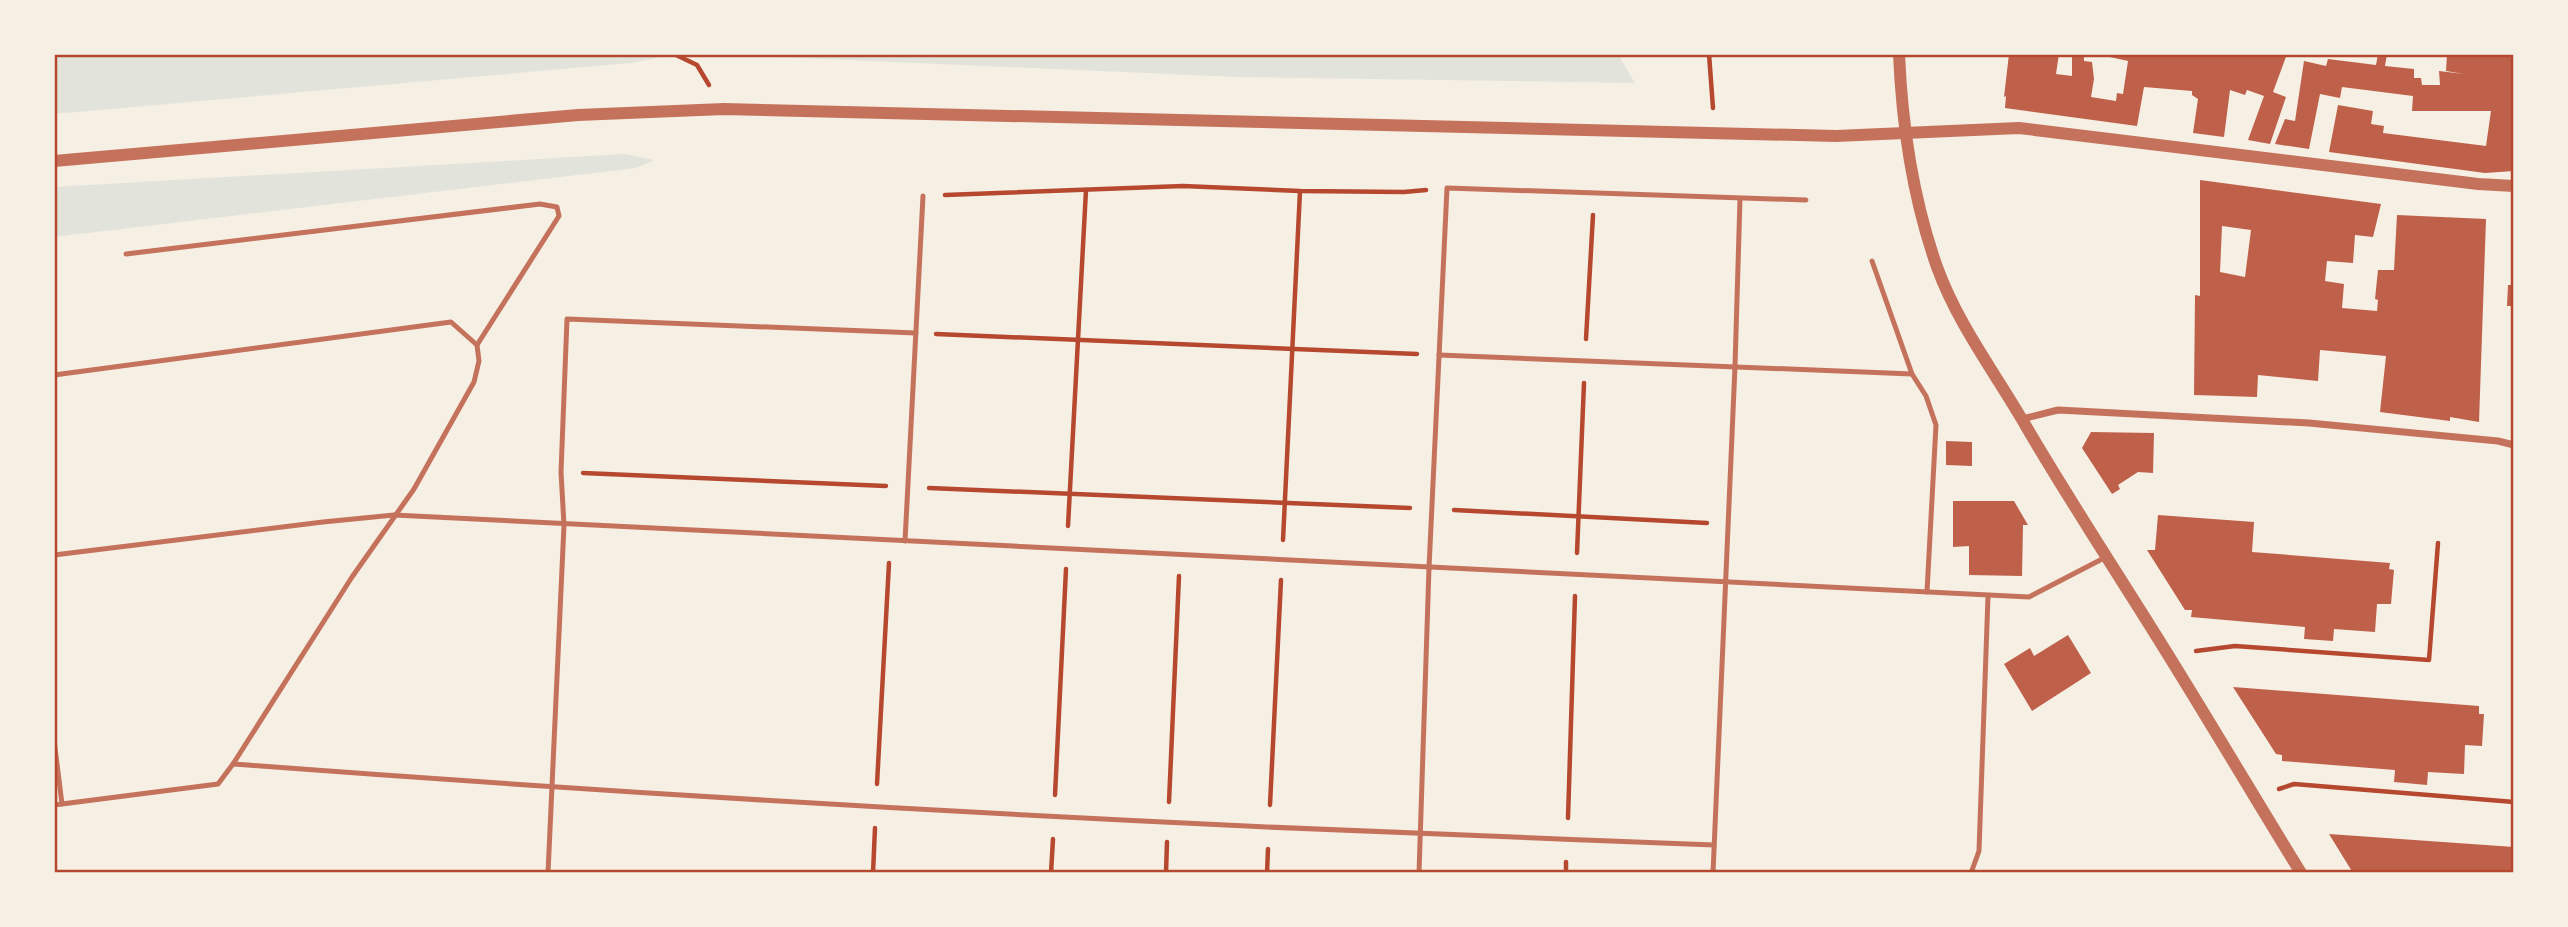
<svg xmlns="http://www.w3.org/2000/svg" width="2568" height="927" font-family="Rubik,sans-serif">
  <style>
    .green { fill: #e2e4dc }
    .building { fill: #bf614a; fill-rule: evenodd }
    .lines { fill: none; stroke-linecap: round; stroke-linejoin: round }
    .path { stroke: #b5482f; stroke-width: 4.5 }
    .service { stroke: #c5725c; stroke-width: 5 }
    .minor { stroke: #c5725c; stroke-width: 7 }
    .tertiary { stroke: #c5725c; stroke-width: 12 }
    .neatline { fill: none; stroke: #b5482f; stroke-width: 2.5 }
  </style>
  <rect width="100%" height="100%" fill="#f6efe4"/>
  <g class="green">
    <polygon points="54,54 677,54 631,63 54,114"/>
    <polygon points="711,54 1618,54 1635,83 1237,77"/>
    <polygon points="625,154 654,160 636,168 54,237 54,187"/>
  </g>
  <g class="building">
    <polygon points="2009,54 2059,54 2056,74 2072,76 2072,54 2084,54 2084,61 2092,62 2094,79 2091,97 2116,101 2117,93 2123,94 2128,61 2096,54 2287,54 2273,92 2286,97 2270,144 2248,140 2264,96 2247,90 2245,95 2230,90 2224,137 2193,133 2198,99 2192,95 2192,91 2144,87 2137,126 2005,108 2006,96 2004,97"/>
    <polygon points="2378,54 2387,54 2385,66 2414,69 2414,78 2421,78 2422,85 2440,85 2439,71 2464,74 2446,71 2447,54 2514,54 2514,171 2485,173 2329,152 2338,105 2373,111 2371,124 2384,126 2383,133 2486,146 2491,111 2412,111 2413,96 2342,87 2340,98 2320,94 2309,149 2275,144 2285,119 2295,121 2304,61 2326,66 2328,59 2376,65"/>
    <path d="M2200 180 2381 204 2373 237 2355 235 2353 263 2327 261 2325 281 2344 284 2342 308 2377 311 2378 300 2375 299 2378 270H2394L2397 215 2486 219 2479 422 2450 417V421L2380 412 2386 356 2320 350 2318 381 2258 375 2257 397 2194 395 2195 295 2200 296ZM2222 226 2251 230 2245 277 2220 272Z"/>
    <polygon points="2508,285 2514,285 2514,306 2507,306"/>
    <polygon points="2091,432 2154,433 2153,473 2138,472 2118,485 2120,489 2112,494 2082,448"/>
    <polygon points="1946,441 1972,442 1972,466 1946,465"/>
    <polygon points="1953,501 2014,501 2028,525 2023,525 2022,576 1969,575 1969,546 1953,547"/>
    <polygon points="2158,515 2254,522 2252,552 2390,563 2389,569 2394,570 2391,604 2377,604 2375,632 2334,629 2333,641 2304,639 2305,627 2191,617 2192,610 2185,610 2147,550 2155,550"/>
    <polygon points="2068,635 2091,673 2032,711 2004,664 2030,648 2034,656"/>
    <polygon points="2233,687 2479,706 2479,714 2484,714 2482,746 2465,745 2464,774 2428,772 2427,785 2394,782 2395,770 2282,761 2282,755 2276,754"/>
    <polygon points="2329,834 2514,847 2514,873 2353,873"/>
  </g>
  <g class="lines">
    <g class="path">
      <polyline points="674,54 697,65 709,85"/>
      <polyline points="1709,54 1713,108"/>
      <polyline points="945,195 1183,186 1300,191 1404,192 1426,190"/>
      <polyline points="936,334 1417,354"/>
      <polyline points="1586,339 1593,215"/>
      <polyline points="583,473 886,486"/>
      <polyline points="929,488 1410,508"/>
      <polyline points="1454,510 1707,523"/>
      <polyline points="1068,526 1086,190"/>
      <polyline points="1283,540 1300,191"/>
      <polyline points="1577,553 1584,383"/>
      <polyline points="2196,651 2235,646 2429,660 2438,543"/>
      <polyline points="877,784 889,563"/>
      <polyline points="2279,789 2294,784 2514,802"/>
      <polyline points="1055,795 1066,569"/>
      <polyline points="1169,802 1179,576"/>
      <polyline points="1270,805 1281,580"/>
      <polyline points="1568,818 1575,596"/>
      <polyline points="873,873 875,828"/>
      <polyline points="1051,873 1053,839"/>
      <polyline points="1166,873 1167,842"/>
      <polyline points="1267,873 1268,849"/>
      <polyline points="1566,873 1566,862"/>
    </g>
    <g class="service">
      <polyline points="126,254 540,204 557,207 559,216 477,345"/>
      <polyline points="1872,261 1912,374 1926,396 1936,425 1927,592"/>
      <polyline points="1439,355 1912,374"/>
      <polyline points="54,375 451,322 477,345 479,361 474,382 414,489 352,577 233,764 218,784 54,805"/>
      <polyline points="905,541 923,196"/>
      <polyline points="54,555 323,522 394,515 2029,597 2106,557"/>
      <polyline points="54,740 62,804"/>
      <path d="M233 764C577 790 922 811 1267 827 1416 834 1565 839 1714 845"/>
      <polyline points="548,873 564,525 561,472 567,319 916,333"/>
      <polyline points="1419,873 1429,568 1447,188 1806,200"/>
      <polyline points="1713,873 1735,366 1740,199"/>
      <polyline points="1971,873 1979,851 1988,596"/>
    </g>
    <polyline class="minor" points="2022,419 2058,410 2309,423 2498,441 2514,445"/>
    <g class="tertiary">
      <path d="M1899 54C1902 125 1913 199 1937 267 1958 325 1996 374 2027 428 2067 496 2110 562 2152 629 2203 710 2251 792 2301 873"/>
      <polyline points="54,161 578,115 724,109 1836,136 2019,128 2478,184 2514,186"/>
    </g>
  </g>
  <rect width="2568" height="927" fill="none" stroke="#f6efe4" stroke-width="112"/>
  <rect x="56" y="56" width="2456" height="815" class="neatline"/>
</svg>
